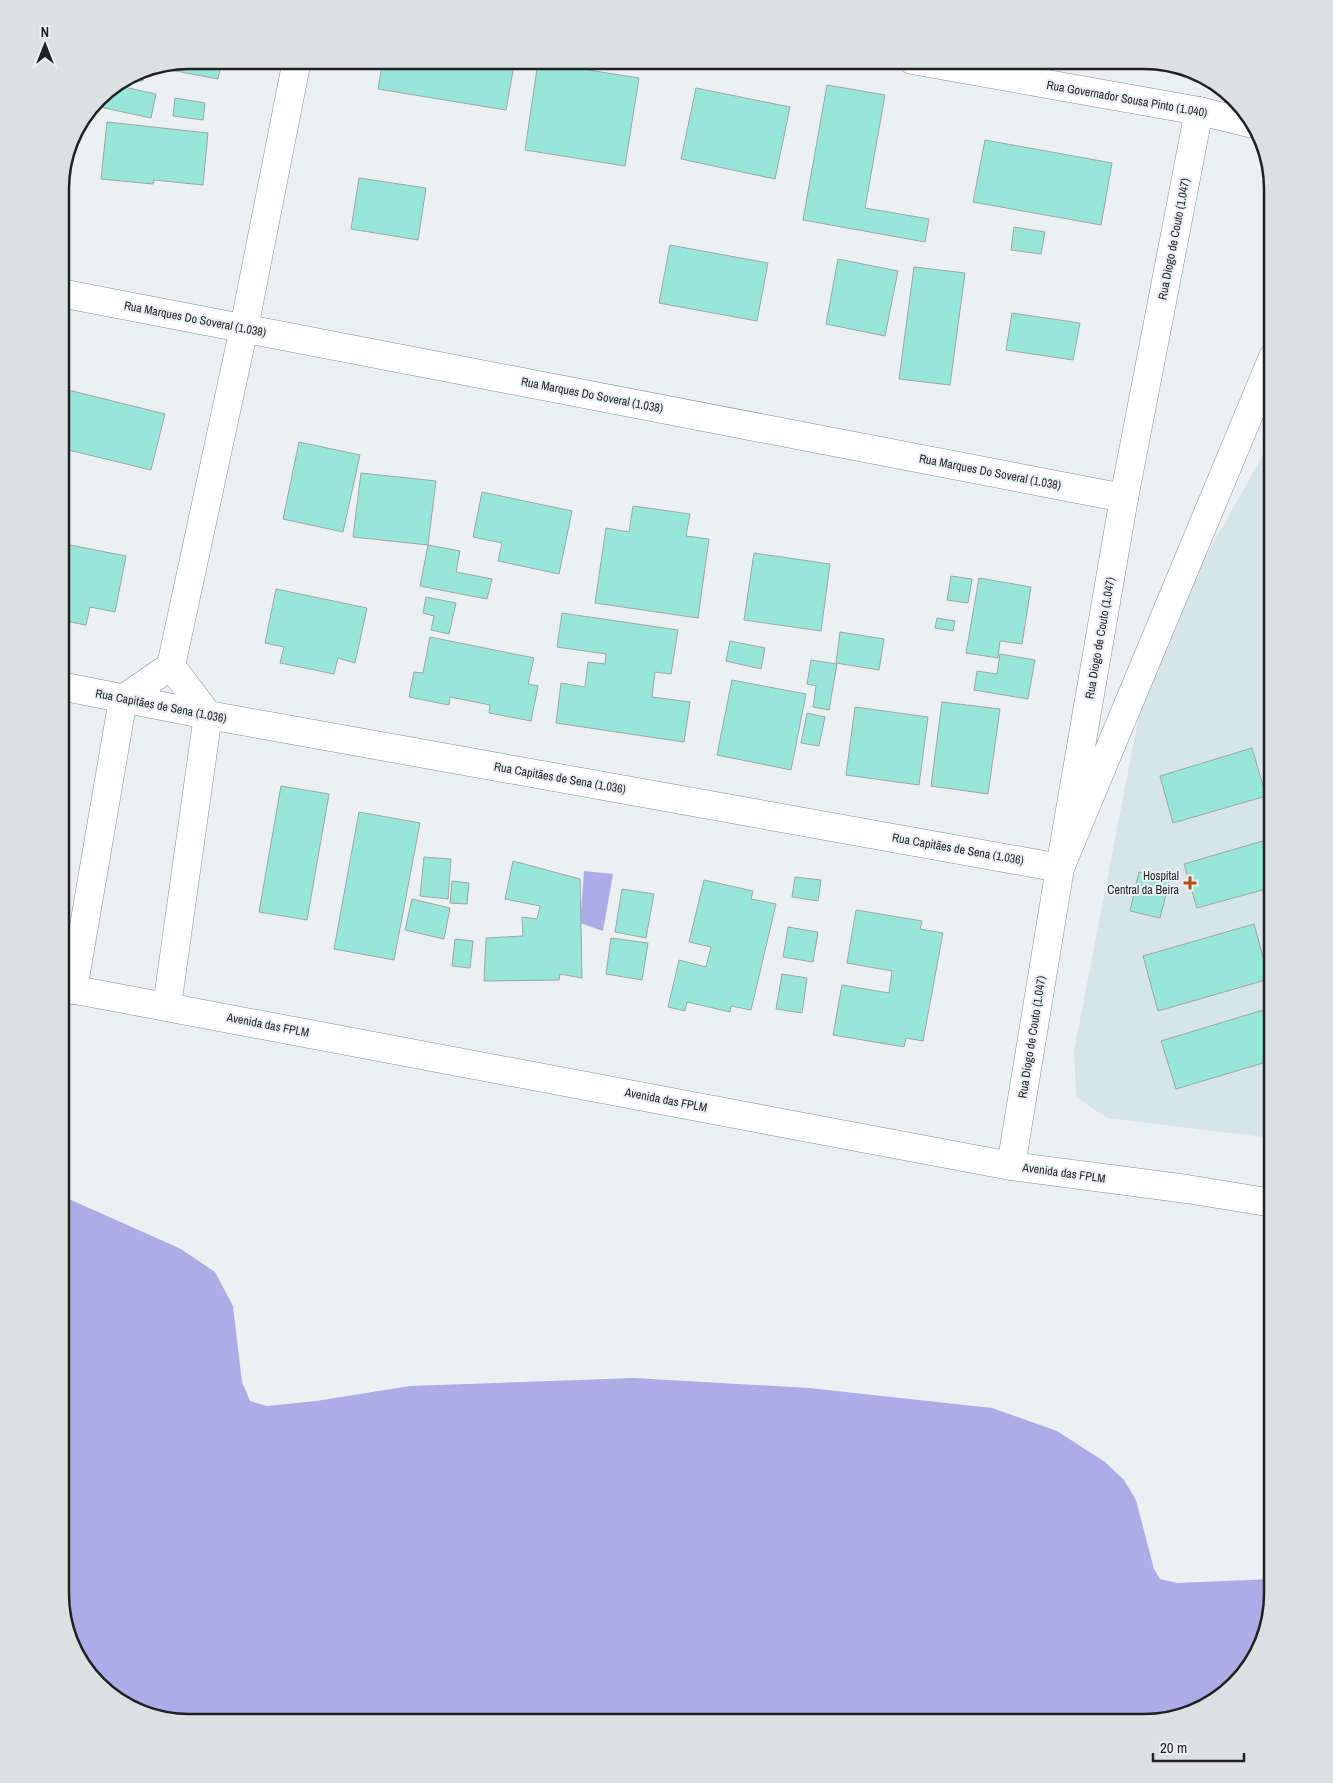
<svg xmlns="http://www.w3.org/2000/svg" width="1333" height="1783" font-family="'Archivo Narrow',sans-serif">
  <style>
    .built { fill: #d6e5e9 }
    .water { fill: #acace6 }
    .building { fill: #96e7d9; stroke: #a0a5a4 }
    .lines { fill: none; stroke-linecap: round; stroke-linejoin: round }
    .minor-casing { stroke: #888d8f; stroke-width: 29 }
    .minor { stroke: #fff; stroke-width: 28 }
    .poi-dot { fill: #b14f11; stroke: #ebf1f2; stroke-width: 2 }
    .labels { text-anchor: middle; dominant-baseline: central; stroke-width: 4; stroke-linejoin: round; paint-order: stroke }
    .street-label { font-size: 12px; fill: #1f2122; stroke: #ebf1f2 }
    .poi-label { font-size: 12px; fill: #1f2122; stroke: #ebf1f2; text-anchor: end }
    .rim { fill: none; stroke: #1f2122; stroke-width: 2.5 }
  </style>
  <rect width="100%" height="100%" fill="#ebf1f2"/>
  <polygon class="built" points="1273,430 1273,1138 1107,1118 1076,1097 1074,1051 1139,715 1193,579 1258,464"/>
  <g class="water">
    <polygon points="584,871 613,874 603,931 580,923"/>
    <polygon points="60,1195 181,1249 215,1272 233,1306 242,1382 250,1401 267,1406 316,1401 410,1386 634,1378 809,1388 992,1408 1057,1431 1105,1462 1124,1480 1136,1500 1154,1569 1160,1579 1177,1583 1273,1579 1273,1595 1256,1659 1216,1702 1145,1723 188,1723 124,1706 81,1666 60,1595"/>
  </g>
  <g class="building">
    <polygon points="188,60 222,60 218,79 165,69 166,64"/>
    <polygon points="383,60 515,60 506,110 378,89"/>
    <polygon points="538,62 639,78 625,166 525,150"/>
    <polygon points="144,69 143,81 124,79 139,70"/>
    <polygon points="115,85 156,94 151,118 100,107 103,93"/>
    <polygon points="827,85 885,95 865,208 929,219 925,242 803,220"/>
    <polygon points="696,88 790,107 775,179 681,159"/>
    <polygon points="175,98 205,103 203,120 173,116"/>
    <polygon points="107,122 208,133 203,185 154,180 153,184 101,179"/>
    <polygon points="985,140 1112,163 1101,225 973,202"/>
    <polygon points="64,165 62,208 60,208 60,180"/>
    <polygon points="359,178 426,188 418,240 351,229"/>
    <polygon points="1014,227 1045,232 1041,254 1011,250"/>
    <polygon points="670,245 768,263 757,321 659,303"/>
    <polygon points="838,259 898,271 885,336 826,324"/>
    <polygon points="914,267 965,273 950,385 899,379"/>
    <polygon points="1012,313 1080,323 1073,360 1006,350"/>
    <polygon points="60,388 165,414 151,470 60,448"/>
    <polygon points="299,442 360,455 343,532 283,519"/>
    <polygon points="361,473 436,481 428,545 353,537"/>
    <polygon points="482,492 572,511 559,574 498,561 502,543 473,537"/>
    <polygon points="633,506 690,514 686,536 709,539 698,618 595,603 606,528 629,532"/>
    <polygon points="60,543 126,556 115,612 90,607 86,625 60,620"/>
    <polygon points="428,545 460,551 456,572 492,579 487,599 420,586"/>
    <polygon points="754,553 830,564 821,631 744,620"/>
    <polygon points="951,576 972,579 968,603 947,600"/>
    <polygon points="979,578 1031,587 1022,644 1000,641 998,658 966,653"/>
    <polygon points="276,589 367,608 355,663 338,658 334,674 280,663 284,647 265,643"/>
    <polygon points="426,597 456,603 449,634 431,630 434,616 423,613"/>
    <polygon points="562,613 678,630 671,674 655,672 652,697 690,702 684,742 556,723 561,683 585,687 588,662 605,664 606,654 557,647"/>
    <polygon points="937,618 955,621 953,631 935,628"/>
    <polygon points="840,632 884,639 879,670 836,663"/>
    <polygon points="430,637 534,658 528,684 538,686 531,721 489,713 490,705 450,697 449,705 409,697 414,672 423,673"/>
    <polygon points="730,641 765,648 761,669 726,661"/>
    <polygon points="1000,654 1035,660 1028,699 974,690 977,671 997,674"/>
    <polygon points="811,660 837,664 829,710 813,707 816,686 807,684"/>
    <polygon points="732,680 806,694 791,770 717,755"/>
    <polygon points="942,702 1000,709 988,794 931,786"/>
    <polygon points="855,707 928,717 919,785 846,775"/>
    <polygon points="807,713 825,717 819,746 801,743"/>
    <polygon points="1252,748 1266,796 1173,823 1160,776"/>
    <polygon points="281,786 329,794 307,920 259,912"/>
    <polygon points="359,812 420,823 394,960 334,949"/>
    <polygon points="1273,838 1273,887 1197,908 1184,864"/>
    <polygon points="424,857 451,859 448,899 420,896"/>
    <polygon points="513,861 580,879 582,978 560,974 559,980 484,981 486,938 523,936 522,917 537,919 540,906 505,899"/>
    <polygon points="1139,872 1170,879 1160,918 1130,911"/>
    <polygon points="795,877 821,880 818,901 792,897"/>
    <polygon points="704,880 753,891 751,899 776,904 751,1010 731,1006 730,1012 687,1002 685,1011 668,1007 679,960 706,967 711,947 689,942"/>
    <polygon points="452,881 469,883 467,904 450,903"/>
    <polygon points="622,889 654,894 646,938 615,932"/>
    <polygon points="412,899 450,908 444,939 405,930"/>
    <polygon points="856,910 922,921 920,929 943,933 923,1041 906,1038 904,1047 833,1035 842,985 889,993 892,971 847,963"/>
    <polygon points="1254,924 1269,979 1158,1011 1143,956"/>
    <polygon points="788,927 818,932 813,962 783,957"/>
    <polygon points="611,938 648,943 642,980 606,974"/>
    <polygon points="455,939 473,941 470,968 452,966"/>
    <polygon points="782,974 807,978 802,1013 776,1009"/>
    <polygon points="1273,1007 1273,1060 1176,1089 1161,1041"/>
  </g>
  <g class="lines">
    <defs>
      <g id="minor">
        <polyline points="912,60 1199,111 1253,124"/>
        <polyline points="60,293 1124,498"/>
        <polyline points="60,686 208,715 1060,868 1273,357"/>
        <polyline points="60,987 1011,1166 1187,1189 1273,1203"/>
        <polyline points="73,990 123,699 171,666 244,328 297,60"/>
        <polyline points="167,1006 208,715 171,666"/>
        <polyline points="1011,1166 1060,868 1124,498 1199,111"/>
      </g>
    </defs>
    <use href="#minor" class="minor-casing"/>
    <use href="#minor" class="minor"/>
  </g>
  <path class="poi-dot" d="M1187.5 875.5h5v5h5v5h-5v5h-5v-5h-5v-5h5z"/>
  <g class="labels">
    <g class="street-label">
      <text transform="translate(1127 99) rotate(10)">Rua Governador Sousa Pinto (1.040)</text>
      <text transform="translate(1174 239) rotate(-79)">Rua Diogo de Couto (1.047)</text>
      <text transform="translate(195 319) rotate(11)">Rua Marques Do Soveral (1.038)</text>
      <text transform="translate(592 395) rotate(11)">Rua Marques Do Soveral (1.038)</text>
      <text transform="translate(990 472) rotate(11)">Rua Marques Do Soveral (1.038)</text>
      <text transform="translate(1100 638) rotate(-80)">Rua Diogo de Couto (1.047)</text>
      <text transform="translate(161 706) rotate(11)">Rua Capitães de Sena (1.036)</text>
      <text transform="translate(560 778) rotate(10)">Rua Capitães de Sena (1.036)</text>
      <text transform="translate(958 849) rotate(10)">Rua Capitães de Sena (1.036)</text>
      <text transform="translate(268 1025) rotate(11)">Avenida das FPLM</text>
      <text transform="translate(1032 1037) rotate(-81)">Rua Diogo de Couto (1.047)</text>
      <text transform="translate(666 1100) rotate(11)">Avenida das FPLM</text>
      <text transform="translate(1064 1173) rotate(8)">Avenida das FPLM</text>
    </g>
    <g class="poi-label">
      <text x="1179" y="876">Hospital<tspan x="1179" dy="14">Central da Beira</tspan></text>
    </g>
  </g>
  <path d="M0 0H1333V1783H0ZM189 69H1144A120 120 0 0 1 1264 189V1594A120 120 0 0 1 1144 1714H189A120 120 0 0 1 69 1594V189A120 120 0 0 1 189 69Z" fill="#dbe0e1" fill-rule="evenodd"/>
  <path class="rim" d="M189 69H1144A120 120 0 0 1 1264 189V1594A120 120 0 0 1 1144 1714H189A120 120 0 0 1 69 1594V189A120 120 0 0 1 189 69Z"/>
  <g transform="translate(45 45)" stroke="#ebf1f2" stroke-width="4" paint-order="stroke">
  <path d="M0-4L9 19L0 12L-9 19Z" fill="#1f2122"/>
  <text y="-8" font-size="14" font-weight="bold" text-anchor="middle" fill="#1f2122">N</text>
  </g>
  <path d="M1153 1753v8h91v-8" fill="none" stroke="#1f2122" stroke-width="2.5"/>
  <text x="1160" y="1753" font-size="15" fill="#1f2122" stroke="#ebf1f2" stroke-width="4" paint-order="stroke">20 m</text>
</svg>
